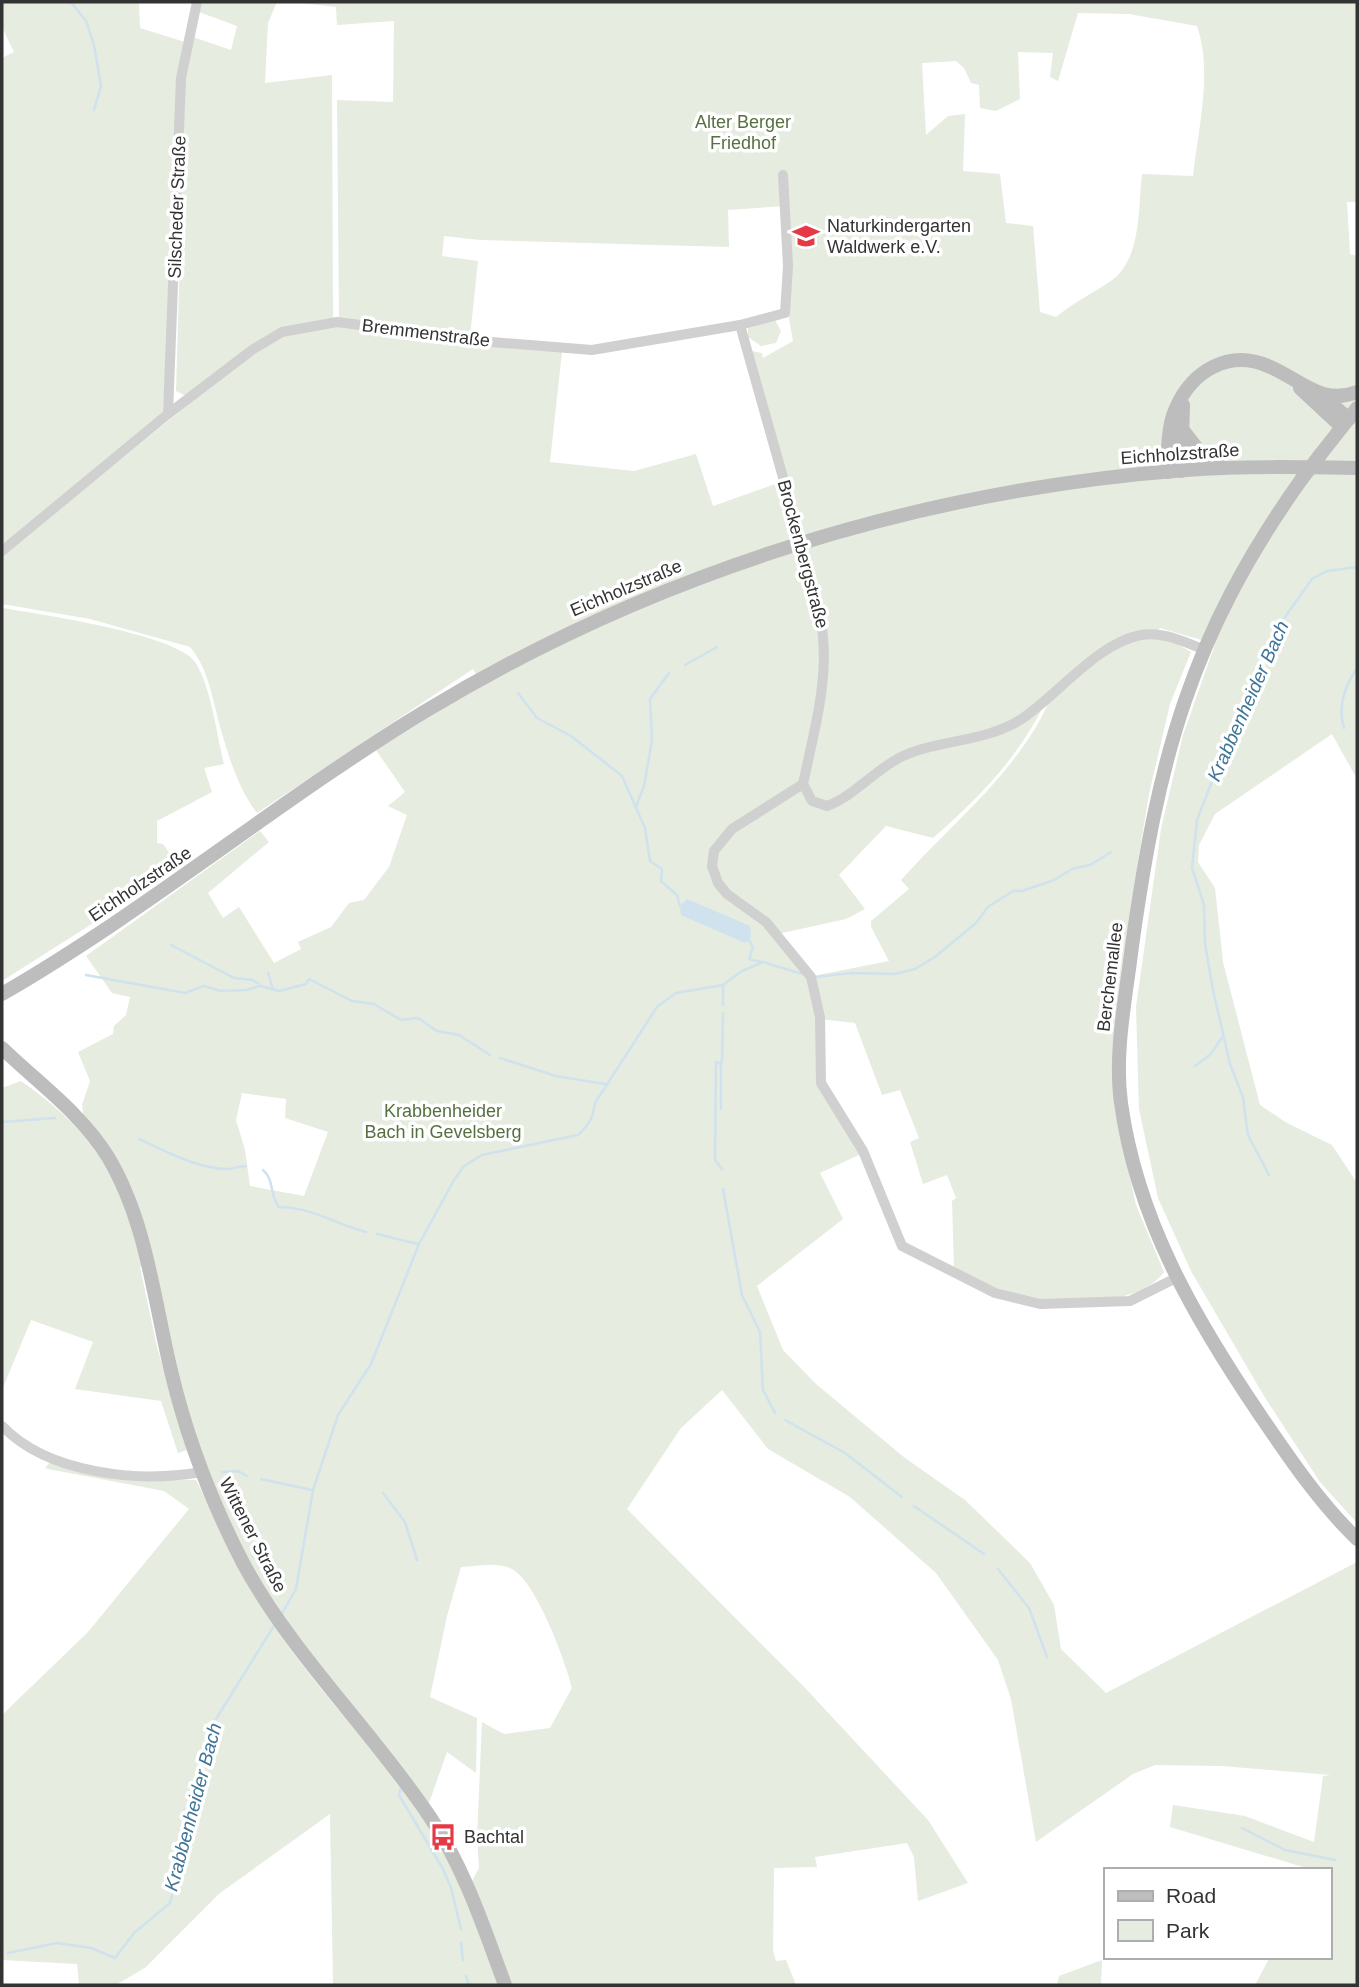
<svg xmlns="http://www.w3.org/2000/svg" width="1359" height="1987" font-family="Helvetica,sans-serif">
  <style>
    .green { fill: #e6ecdf; fill-rule: evenodd }
    .water { fill: #cfe2ee }
    .lines { fill: none; stroke-linecap: round; stroke-linejoin: round }
    .stream { stroke: #cfe2ee; stroke-width: 2.5 }
    .street { stroke: #d0d0d0; stroke-width: 10 }
    .secondary { stroke: #bdbdbd; stroke-width: 14 }
    .street-bridge { stroke: #d0d0d0; stroke-width: 10 }
    .secondary-bridge { stroke: #bdbdbd; stroke-width: 14 }
    .labels { text-anchor: middle; dominant-baseline: central; stroke-width: 7; stroke-linejoin: round; paint-order: stroke }
    .park-label { font-size: 18px; fill: #56703f; stroke: #fff }
    .street-label { font-size: 18px; fill: #333; stroke: #fff }
    .poi-label { font-size: 18px; fill: #333; stroke: #fff; text-anchor: start }
    .water-label { font-size: 19px; font-style: italic; fill: #3f7597; stroke: #fff }
  </style>
  <rect width="100%" height="100%" fill="#fff"/>
  <g class="green">
    <polygon points="2,2 139,2 140,28 185,42 163,413 2,548 2,58 14,52 2,27"/>
    <polygon points="202,2 277,2 268,23 265,83 332,75 333,318 300,324 276,332 196,391 184,395 176,391 185,81 193,37 231,50 237,26 199,12"/>
    <path d="M293 2H1357V202H1347L1350 254 1357 256V779L1332 734 1215 814 1199 845 1198 862 1215 888 1223 962 1260 1105 1287 1123 1332 1145 1357 1183V1523L1320 1482 1264 1396 1191 1271 1158 1198 1139 1109 1136 1007 1161 829 1183 735 1215 644 1160 628 1150 637 1174 642 1191 652 1170 704 1149 794 1131 905 1114 1105 1136 1205 1164 1272C1139 1307 1059 1306 1019 1298 997 1294 974 1278 954 1269L952 1201 956 1198 947 1175 923 1184 910 1142 919 1138 900 1090 882 1095 855 1023 819 1019V1082L861 1154 820 1173 843 1219 757 1286 783 1350 816 1384 905 1458 965 1500 1030 1563 1054 1605 1061 1649 1106 1693 1357 1562V1985H1255L1270 1957H1329V1870H1313L1170 1827 1173 1805 1245 1816 1314 1842 1323 1776 1331 1775 1222 1766 1155 1765 1133 1774 1036 1842 1011 1699 998 1660 936 1573 850 1497 768 1449 722 1390 681 1428 627 1509 807 1690 928 1820 968 1883 918 1901 914 1857 907 1843 815 1857 817 1867 774 1868 773 1950 776 1961 786 1960 796 1985H510L471 1883 479 1868 477 1838 482 1722 504 1734 550 1728 572 1688C566 1662 535 1578 510 1568 495 1562 477 1566 461 1567L447 1616 430 1697 477 1718 476 1773 447 1752 429 1803 320 1671 252 1567 206 1472 185 1409 151 1258 83 1113 82 1105 90 1081 78 1052 113 1034 114 1026 126 1015 130 997 112 993 86 956 260 831 269 842 208 893 223 918 239 907 274 963 301 949 298 942 331 927 349 903 364 900 389 867 407 815 388 806 405 792 376 750 482 685 473 669 257 813C237 787 228 754 219 723 212 696 208 668 190 647L90 619 2 604V556L237 365 286 335 335 326 562 352 550 462 634 471 696 454 713 506 787 480 751 351 762 353 763 358 793 341 788 313 784 206 728 210 729 247 480 240 444 236 442 256 478 261 470 337 339 318 337 100 393 102 394 21 337 25 336 7ZM1078 13 1129 14 1197 26C1213 71 1198 129 1193 176L1142 174C1138 208 1142 259 1111 281 1093 293 1073 303 1056 317L1040 312 1033 226 1006 223 1000 174 963 171 965 114 948 116 926 135 922 63 956 61 964 68 971 83 979 85 980 108 996 111 1020 99 1018 52 1053 53 1050 77 1058 81ZM1045 703 1048 704C1015 775 952 823 901 880L909 889 871 921V927L889 961 813 976 817 980H810L773 935 846 919 865 909 839 875 886 826 933 838C979 798 1018 758 1045 703ZM242 1093 286 1099 285 1118 328 1132 304 1196 250 1186 245 1150 236 1120Z"/>
    <polygon points="775,320 781,331 776,343 761,346 748,337 748,328"/>
    <path d="M2 608C39 614 176 634 195 662 211 686 217 736 224 764L204 768 212 792 157 821V843L163 844 180 868 2 981Z"/>
    <path d="M21 1081C98 1135 119 1177 144 1266L140 1267 157 1347 187 1450 178 1453 161 1401 75 1389 93 1342 31 1320 2 1390V1088Z"/>
    <path d="M50 1462 142 1479 196 1480C220 1526 240 1573 268 1616 317 1694 386 1757 435 1835 464 1881 481 1935 500 1985H333L330 1814 220 1893 146 1967 116 1985H79L77 1964 2 1960V1715L88 1632 189 1509 164 1491 48 1469 45 1468Z"/>
    <polygon points="1102,1960 1101,1985 1057,1985 1059,1976"/>
  </g>
  <polygon class="water" points="687,899 750,926 751,937 745,943 681,915 680,906"/>
  <g class="lines">
    <g class="stream">
      <polyline points="71,2 86,21 94,45 101,86 94,110"/>
      <polyline points="685,665 717,647"/>
      <polyline points="518,693 537,718 571,736 622,776 645,828 650,861 662,869 661,881 677,895 680,906"/>
      <path d="M1344 728C1337 706 1345 686 1357 668"/>
      <polyline points="636,807 644,786 652,740 650,699 669,673"/>
      <polyline points="748,939 753,947 749,959 761,962"/>
      <polyline points="171,945 234,978 253,980 259,984"/>
      <polyline points="268,973 273,989"/>
      <polyline points="86,975 185,993 204,986 221,991 246,990 260,986 279,991 306,984 309,979 352,1001 374,1004 401,1020 418,1018 437,1031 459,1035 490,1055"/>
      <polyline points="816,977 851,973 895,974 915,969 935,957 976,923 988,907 1013,891 1022,891 1054,880 1072,869 1090,865 1111,852"/>
      <polyline points="723,985 723,1005"/>
      <polyline points="500,1058 556,1076 605,1084"/>
      <polyline points="1195,1066 1211,1054 1223,1036"/>
      <polyline points="721,1109 721,1064"/>
      <polyline points="2,1122 55,1118"/>
      <path d="M139 1139C165 1151 200 1170 230 1169 235 1168 240 1166 246 1166"/>
      <polyline points="722,1169 715,1160 716,1062 721,1064 722,1060 723,1013"/>
      <path d="M263 1170C275 1180 269 1196 279 1207 316 1208 331 1223 366 1232"/>
      <polyline points="1269,1175 1248,1135 1243,1097 1230,1064 1213,990 1205,944 1204,905 1192,868 1197,820 1249,686 1280,624 1312,579 1327,571 1357,567"/>
      <polyline points="723,1189 742,1295 760,1332 763,1390 775,1413"/>
      <polyline points="377,1234 418,1244"/>
      <polyline points="785,1420 845,1453 902,1497"/>
      <polyline points="222,1472 238,1471 247,1476"/>
      <polyline points="261,1479 312,1490"/>
      <polyline points="383,1493 405,1522 417,1560"/>
      <polyline points="914,1506 984,1554"/>
      <polyline points="998,1569 1029,1608 1047,1657"/>
      <path d="M281 1615 296 1589 313 1490 338 1415 371 1364 419 1244 454 1180 464 1166 482 1155 578 1135C589 1125 593 1118 595 1103L657 1007 676 993 723 985 742 971 763 962 802 974"/>
      <polyline points="401,1787 399,1795 443,1869 451,1888 461,1929"/>
      <polyline points="1242,1828 1285,1850 1335,1860"/>
      <polyline points="461,1943 463,1960"/>
      <polyline points="8,1953 57,1943 91,1948 115,1958 134,1933 170,1903 213,1724 275,1624"/>
      <polyline points="466,1976 469,1985"/>
    </g>
    <g class="street">
      <polyline points="740,325 795,520"/>
      <polyline points="168,414 181,78 197,2"/>
      <polyline points="2,551 168,414 252,350 282,332 337,322 491,342 592,350 740,325 785,313 788,266 783,175"/>
      <path d="M804 559C838 648 822 695 803 784L812 801 827 806C856 795 875 769 903 756 941 739 982 743 1020 720 1057 696 1097 643 1141 635 1162 631 1184 642 1203 649"/>
      <polyline points="803,784 732,829 714,851 712,866 718,883 727,894 766,922 811,977 820,1017 821,1083 863,1151 902,1246 995,1293 1040,1304 1130,1301 1176,1278"/>
      <path d="M2 1426C48 1474 139 1483 201 1472"/>
    </g>
    <g class="secondary">
      <polyline points="1300,388 1342,427"/>
      <polyline points="1321,395 1349,419"/>
      <polyline points="1182,429 1199,451 1223,468"/>
      <polyline points="1320,455 1357,408"/>
      <polyline points="1181,471 1183,405"/>
      <path d="M1168 472C1168 452 1167 427 1176 408 1192 371 1229 349 1268 366 1300 379 1321 406 1357 392"/>
      <path d="M1301 480C1190 636 1158 760 1132 946 1126 997 1114 1052 1121 1103 1137 1220 1195 1319 1260 1415 1290 1459 1319 1502 1357 1539"/>
      <path d="M2 994C149 909 279 800 424 712 653 573 919 490 1186 470 1243 466 1300 467 1357 468"/>
      <path d="M2 1048C38 1083 81 1113 108 1157 147 1222 154 1302 172 1375 188 1441 212 1503 243 1563 294 1657 371 1729 430 1817 464 1867 484 1928 505 1985"/>
    </g>
    <polyline class="street-bridge" points="795,520 804,559"/>
    <polyline class="secondary-bridge" points="1301,480 1320,455"/>
  </g>
  <defs>
    <symbol id="school-bare" viewBox="-9 -9 18 18"><path d="M0-5L7-2L0 1L-7-2ZM-4 1L0 2.5L4 1V4Q0 6-4 4Z" fill="#e63946" stroke="#fff" stroke-width="2.5" paint-order="stroke"/></symbol>
    <symbol id="bus-bare" viewBox="-9 -9 18 18"><path d="M-5-6H5V4H4V6H2V4H-2V6H-4V4H-5ZM-3.5-4V0h7V-4ZM-3.5 1.2v1.5H-2V1.2ZM2 1.2v1.5H3.5V1.2Z" fill="#e63946" stroke="#fff" stroke-width="2.5" paint-order="stroke"/></symbol>
  </defs>
  <g fill-rule="evenodd">
    <use href="#school-bare" x="787" y="217" width="38" height="38"/>
    <use href="#bus-bare" x="424" y="1818" width="38" height="38"/>
  </g>
  <g class="labels">
    <g class="park-label">
      <text x="743" y="122">Alter Berger<tspan x="743" dy="21">Friedhof</tspan></text>
      <text x="443" y="1111">Krabbenheider<tspan x="443" dy="21">Bach in Gevelsberg</tspan></text>
    </g>
    <g class="street-label">
      <text transform="translate(177 207) rotate(-88)">Silscheder Straße</text>
      <text transform="translate(426 333) rotate(7)">Bremmenstraße</text>
      <text transform="translate(1180 454) rotate(-4)">Eichholzstraße</text>
      <text transform="translate(803 554) rotate(75)">Brockenbergstraße</text>
      <text transform="translate(626 588) rotate(-23)">Eichholzstraße</text>
      <text transform="translate(140 884) rotate(-34)">Eichholzstraße</text>
      <text transform="translate(1110 977) rotate(-83)">Berchemallee</text>
      <text transform="translate(253 1535) rotate(63)">Wittener Straße</text>
    </g>
    <g class="poi-label">
      <text x="827" y="226">Naturkindergarten<tspan x="827" dy="21">Waldwerk e.V.</tspan></text>
      <text x="464" y="1837">Bachtal</text>
    </g>
    <g class="water-label">
      <text transform="translate(1248 701) rotate(-66)">Krabbenheider Bach</text>
      <text transform="translate(193 1807) rotate(-75)">Krabbenheider Bach</text>
    </g>
  </g>
  <rect width="1359" height="1987" fill="none" stroke="#333333" stroke-width="7"/>
  <rect x="1104" y="1868" width="228" height="91" fill="#ffffff" stroke="#adadad" stroke-width="2"/>
  <rect x="1118" y="1891" width="35" height="10" fill="#bdbdbd" stroke="#adadad" stroke-width="2"/>
  <text x="1166" y="1903" font-size="21" fill="#333333">Road</text>
  <rect x="1118" y="1920" width="35" height="21" fill="#e6ecdf" stroke="#adadad" stroke-width="2"/>
  <text x="1166" y="1938" font-size="21" fill="#333333">Park</text>
</svg>
